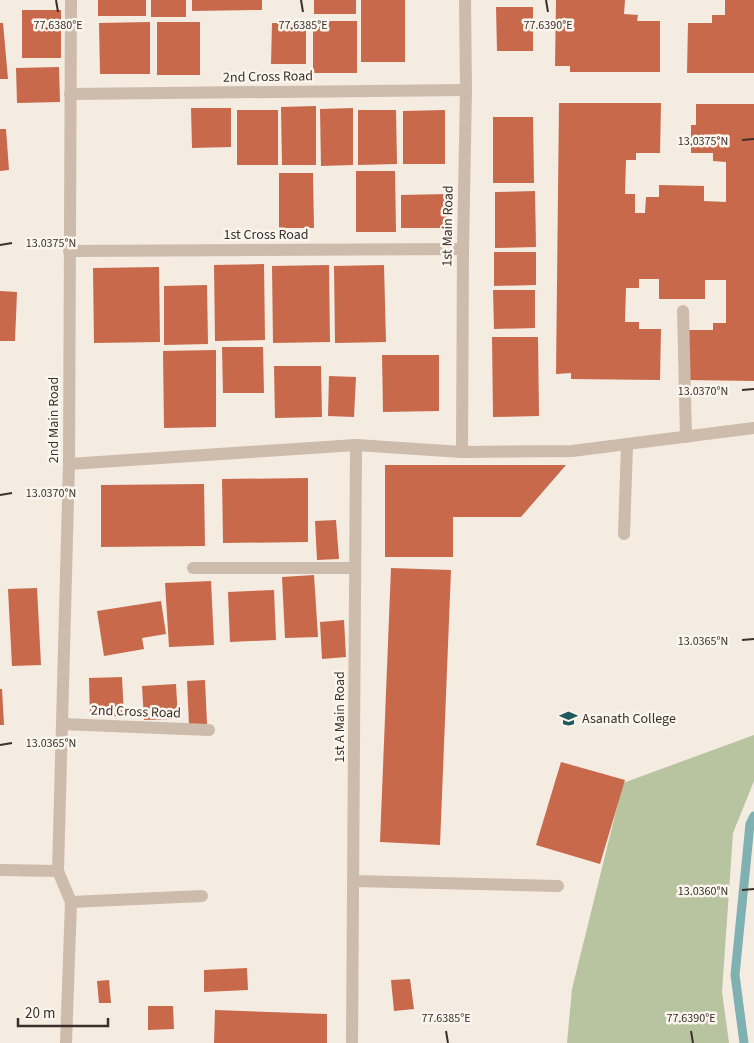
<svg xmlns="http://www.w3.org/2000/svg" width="754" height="1043" font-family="'Source Sans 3',sans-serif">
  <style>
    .green { fill: #b8c4a0 }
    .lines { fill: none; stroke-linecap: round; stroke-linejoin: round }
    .stream { stroke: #7fb0b2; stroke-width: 9 }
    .building { fill: #c8694b }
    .minor { stroke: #cdbbac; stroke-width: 12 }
    .ticks { fill: none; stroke: #3b302b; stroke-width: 2 }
    .labels { text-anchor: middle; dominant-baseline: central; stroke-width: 5; stroke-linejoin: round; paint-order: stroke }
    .street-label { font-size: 14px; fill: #3b302b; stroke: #fbf5ee }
    .poi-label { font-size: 14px; fill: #3b302b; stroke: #fbf5ee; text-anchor: start }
    .ticks-label { font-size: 12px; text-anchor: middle; fill: #3b302b; stroke: #fbf5ee; stroke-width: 5; stroke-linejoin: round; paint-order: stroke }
  </style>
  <rect width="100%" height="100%" fill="#f4ebe1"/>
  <polygon class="green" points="754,735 754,781 733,833 722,992 729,1043 567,1043 572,989 623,783"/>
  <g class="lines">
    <polyline class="stream" points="744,1043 735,975 750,824 754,816"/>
  </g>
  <g class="building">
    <rect x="98" y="0" width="48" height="16"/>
    <rect x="151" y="0" width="35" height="17"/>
    <polygon points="192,0 262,0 262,10 192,11"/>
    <rect x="314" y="0" width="42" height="14"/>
    <rect x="361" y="0" width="44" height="62"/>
    <polygon points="556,0 625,0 624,14 638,15 637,21 660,21 660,72 570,72 570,66 555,66"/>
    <polygon points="725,0 754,0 754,73 687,73 688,23 712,23 712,15 725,15"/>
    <polygon points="496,7 533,7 533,51 497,51"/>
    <rect x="22" y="10" width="39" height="48"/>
    <rect x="313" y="21" width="44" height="52"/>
    <polygon points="150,22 150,74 100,74 99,23"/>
    <rect x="157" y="22" width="43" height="53"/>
    <polygon points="0,23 3,23 8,79 0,79"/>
    <polygon points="272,23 306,23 306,64 271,64"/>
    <polygon points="59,67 60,102 17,103 16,68"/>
    <polygon points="559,103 661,103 660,153 636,153 636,160 626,160 625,194 635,194 635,213 645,213 646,197 659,197 659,185 704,186 704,201 726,202 726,162 713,161 713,153 691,153 691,125 696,125 696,104 754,104 754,381 688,380 689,330 713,330 713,323 726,323 726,280 705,280 705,299 659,299 659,279 639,279 639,288 626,288 625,322 639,322 639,329 661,329 660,380 571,379 571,373 556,374"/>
    <polygon points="316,106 316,165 282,165 281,107"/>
    <polygon points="191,108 231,108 231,147 192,148"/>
    <polygon points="353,108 353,165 321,166 320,109"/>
    <rect x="237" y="110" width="41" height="55"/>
    <polygon points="358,110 396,110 397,164 358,165"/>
    <polygon points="445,110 445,164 403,164 403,111"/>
    <polygon points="493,117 533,117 534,183 493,183"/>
    <polygon points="0,129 6,129 9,170 0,171"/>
    <polygon points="356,171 395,171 396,232 356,232"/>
    <polygon points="279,173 313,173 314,228 279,228"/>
    <polygon points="535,191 536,247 495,248 495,192"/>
    <polygon points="447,194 447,228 401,228 401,195"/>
    <polygon points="494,252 536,252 536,285 494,286"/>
    <polygon points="264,264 265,340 215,341 214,265"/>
    <polygon points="329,265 330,342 273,343 272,266"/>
    <polygon points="384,265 386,342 335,343 334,266"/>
    <polygon points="159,267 160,342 94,343 93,268"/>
    <polygon points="207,285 208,344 164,345 164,286"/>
    <polygon points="493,290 535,290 535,328 494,329"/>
    <polygon points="0,291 17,292 15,341 0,341"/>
    <polygon points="492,337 538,337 539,416 493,417"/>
    <polygon points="222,347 263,347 264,393 223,393"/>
    <polygon points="216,350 216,427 164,428 163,351"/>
    <polygon points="382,355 439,355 439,411 383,412"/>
    <polygon points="274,366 321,366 322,417 275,418"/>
    <polygon points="329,376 356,377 354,417 328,416"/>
    <polygon points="385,465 566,465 521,517 453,517 453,557 385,557"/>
    <polygon points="308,478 308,542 223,543 222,479"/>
    <polygon points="204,484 205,546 101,547 101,485"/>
    <polygon points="336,520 339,559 317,560 315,521"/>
    <polygon points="391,568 451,570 440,845 380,842"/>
    <polygon points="314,575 318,637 285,638 282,577"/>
    <polygon points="211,581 214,645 169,647 165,583"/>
    <polygon points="37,588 41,665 12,666 8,589"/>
    <polygon points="274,590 276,640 230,642 228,592"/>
    <polygon points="161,601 166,634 142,638 144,649 104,656 97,611"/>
    <polygon points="344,620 346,657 322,659 320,622"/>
    <polygon points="122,677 124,716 90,717 89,678"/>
    <polygon points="205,680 207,724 189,725 187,681"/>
    <polygon points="176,684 178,719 144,720 142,686"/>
    <polygon points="0,689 2,689 4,725 0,725"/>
    <polygon points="561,762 625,780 600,864 536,845"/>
    <polygon points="247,968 248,990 204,992 204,970"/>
    <polygon points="410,979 414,1009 394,1011 391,980"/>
    <polygon points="109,980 111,1003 99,1003 97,981"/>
    <polygon points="148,1006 173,1006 174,1029 148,1030"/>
    <polygon points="215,1010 327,1014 327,1043 214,1043"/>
  </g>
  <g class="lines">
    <g class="minor">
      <polyline points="70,94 466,90"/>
      <polyline points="69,251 463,249"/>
      <polyline points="683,311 686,437"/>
      <polyline points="462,452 463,249 466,90 465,0"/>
      <polyline points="69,464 356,445 462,452 572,451 754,428"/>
      <polyline points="624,534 627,445"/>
      <polyline points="193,568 355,568"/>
      <polyline points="62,724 209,730"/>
      <polyline points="0,870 58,871 69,464 71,0"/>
      <polyline points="58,871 71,902 202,896"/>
      <polyline points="354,881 558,886"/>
      <polyline points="66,1043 71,902"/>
      <polyline points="352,1043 356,445"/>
    </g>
  </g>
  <path class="ticks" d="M56 0 58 12M301 0 303 12M546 0 548 12M742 140 754 139M0 245 12 243M742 390 754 389M0 495 12 493M742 640 754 639M0 745 12 743M742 890 754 889M446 1031 448 1043M691 1031 693 1043"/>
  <defs>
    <symbol id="university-bare" viewBox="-9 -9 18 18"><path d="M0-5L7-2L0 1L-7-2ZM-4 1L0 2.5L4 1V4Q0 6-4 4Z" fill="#1f5a5e" stroke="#fbf5ee" stroke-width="2.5" paint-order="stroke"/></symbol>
  </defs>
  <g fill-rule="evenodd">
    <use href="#university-bare" x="556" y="706" width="25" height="25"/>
  </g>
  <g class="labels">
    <g class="street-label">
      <text transform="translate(268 77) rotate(-1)">2nd Cross Road</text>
      <text transform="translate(448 226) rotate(-89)">1st Main Road</text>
      <text x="266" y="235">1st Cross Road</text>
      <text transform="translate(54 420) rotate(-90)">2nd Main Road</text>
      <text transform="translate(136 712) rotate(2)">2nd Cross Road</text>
      <text transform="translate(340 717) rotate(-90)">1st A Main Road</text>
    </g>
    <g class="poi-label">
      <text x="582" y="719">Asanath College</text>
    </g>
  </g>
  <g class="ticks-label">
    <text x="58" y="29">77.6380°E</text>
    <text x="303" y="29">77.6385°E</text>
    <text x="548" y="29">77.6390°E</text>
    <text x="703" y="145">13.0375°N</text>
    <text x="51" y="247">13.0375°N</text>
    <text x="703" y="395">13.0370°N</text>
    <text x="51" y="497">13.0370°N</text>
    <text x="703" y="645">13.0365°N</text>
    <text x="51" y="747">13.0365°N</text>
    <text x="703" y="895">13.0360°N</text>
    <text x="446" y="1022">77.6385°E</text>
    <text x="691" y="1022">77.6390°E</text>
  </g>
  <path d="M18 1018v8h90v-8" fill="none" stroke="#3b302b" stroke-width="2.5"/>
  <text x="25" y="1018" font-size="15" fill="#3b302b" stroke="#fbf5ee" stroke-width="4" paint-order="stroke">20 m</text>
</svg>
